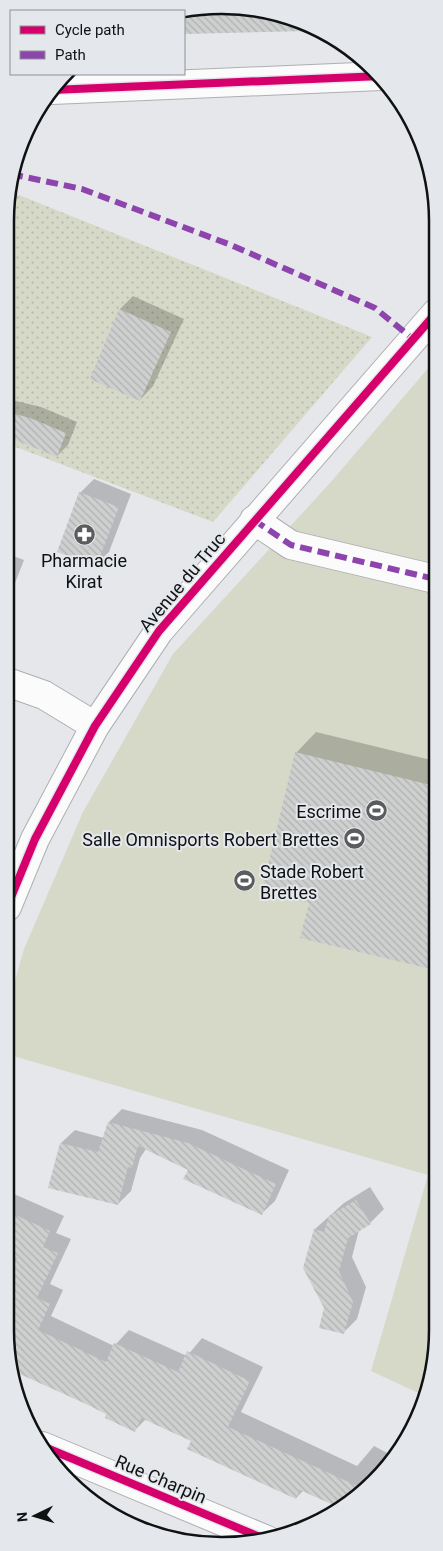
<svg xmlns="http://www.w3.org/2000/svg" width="443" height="1551" font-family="Roboto,sans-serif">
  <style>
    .grass { fill: url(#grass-dots) }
    .park { fill: #d6d9c7 }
    .shadow { fill: #0003 }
    .building { fill: url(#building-back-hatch) }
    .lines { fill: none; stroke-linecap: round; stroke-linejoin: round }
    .minor-casing { stroke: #adafb1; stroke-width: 30 }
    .minor { stroke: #fbfbfc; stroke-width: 28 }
    .quiet { stroke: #8e44ad; stroke-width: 6; stroke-dasharray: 12 6; stroke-linecap: butt }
    .cycleway-casing { stroke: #e4e7eb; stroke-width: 11 }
    .cycleway { stroke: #d6006c; stroke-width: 8 }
    .labels { text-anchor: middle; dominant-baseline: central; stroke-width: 4; stroke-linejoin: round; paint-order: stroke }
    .poi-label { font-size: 18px; fill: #101113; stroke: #e4e7eb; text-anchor: end }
    .street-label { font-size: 18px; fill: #101113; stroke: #e4e7eb }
    .rim { fill: none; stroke: #101113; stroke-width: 2.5 }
  </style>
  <defs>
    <pattern id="grass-dots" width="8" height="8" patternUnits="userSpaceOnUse" patternTransform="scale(1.25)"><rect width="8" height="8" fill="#d6d9c7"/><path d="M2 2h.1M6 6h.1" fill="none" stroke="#b7b9aa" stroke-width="1.8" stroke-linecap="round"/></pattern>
    <pattern id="building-back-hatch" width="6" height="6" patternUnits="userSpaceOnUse" patternTransform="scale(1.25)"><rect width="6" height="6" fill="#cecfcf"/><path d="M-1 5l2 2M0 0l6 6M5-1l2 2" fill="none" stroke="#b0b1b1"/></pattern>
  </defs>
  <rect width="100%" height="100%" fill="#e5e7ea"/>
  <polygon class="grass" points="9,191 372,337 213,522 8,444"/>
  <polygon class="park" points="436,359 434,1371 425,1396 371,1371 428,1175 6,1054 6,1012 24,949 83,812 173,654 330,483"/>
  <g class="shadow">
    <polygon points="179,9 263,9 318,29 184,33 184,11 174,11"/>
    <polygon points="133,296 184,319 153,386 140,400 91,378 120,309"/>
    <polygon points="8,399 41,407 77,422 68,445 57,456 8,436"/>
    <polygon points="94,479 131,494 109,552 95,565 58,551 80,493"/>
    <polygon points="8,554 24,560 8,601"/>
    <polygon points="316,732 435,761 435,969 310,902 296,753"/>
    <polygon points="122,1109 202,1130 289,1170 275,1201 261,1214 190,1169 146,1149 140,1158 131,1191 118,1204 61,1143 75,1130 104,1138 109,1122"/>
    <polygon points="370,1187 384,1209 370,1223 359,1230 352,1257 366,1287 357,1319 344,1332 325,1308 315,1229 344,1203"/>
    <polygon points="5,1190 64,1216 56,1233 71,1239 50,1284 63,1290 51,1316 114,1346 129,1330 187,1356 202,1338 263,1367 241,1412 357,1466 374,1446 393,1456 353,1501 341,1507 304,1490 296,1498 193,1440 146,1419 135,1430 108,1413 17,1372 14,1375 5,1330 15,1264 5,1260"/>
    <polygon points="111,1512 120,1516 119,1519"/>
  </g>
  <g class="building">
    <polygon points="184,9 263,9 308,26 308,31 184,34"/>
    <polygon points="119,309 171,332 140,401 90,379"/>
    <polygon points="8,412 30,418 66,433 57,457 8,437"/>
    <polygon points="79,492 119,507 96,567 57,552"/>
    <polygon points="295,752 435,786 435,970 300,938 309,903 262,891"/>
    <polygon points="108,1122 188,1143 276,1184 262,1215 183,1179 188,1170 138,1146 132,1168 128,1167 118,1205 48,1188 60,1143 98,1152"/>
    <polygon points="356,1200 371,1224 348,1238 339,1271 353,1302 344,1334 319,1328 324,1308 303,1268 314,1229 324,1232 329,1216"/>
    <polygon points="5,1210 50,1231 43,1247 58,1253 37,1298 50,1304 38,1330 106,1362 114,1343 178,1372 187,1351 250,1381 228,1427 364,1489 353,1501 340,1508 300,1490 296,1499 187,1449 191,1441 141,1418 135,1432 105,1418 106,1414 86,1404 13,1371 5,1330 5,1284 17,1258 5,1253"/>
  </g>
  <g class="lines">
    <defs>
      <g id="minor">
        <polyline points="52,90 381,76"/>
        <polyline points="254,520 291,545 435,579"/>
        <polyline points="7,682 44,695 95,726"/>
        <polyline points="7,907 35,839 95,726 159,631 436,313"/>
        <polyline points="42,1446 267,1540"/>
      </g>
    </defs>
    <use href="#minor" class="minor-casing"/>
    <use href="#minor" class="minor"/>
    <g class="quiet">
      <polyline points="11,174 82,189 231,245 375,308 413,339"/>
      <polyline points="254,520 291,545 435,579"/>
    </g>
    <defs>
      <g id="cycleway">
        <polyline points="52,90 381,76"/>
        <polyline points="7,907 35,839 95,726 159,631 436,313"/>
        <polyline points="42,1446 267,1540"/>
      </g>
    </defs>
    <use href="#cycleway" class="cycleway-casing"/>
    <use href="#cycleway" class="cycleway"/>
  </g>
  <defs>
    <symbol id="pharmacy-disc" viewBox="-11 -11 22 22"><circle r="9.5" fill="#5b5c5e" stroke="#e4e7eb"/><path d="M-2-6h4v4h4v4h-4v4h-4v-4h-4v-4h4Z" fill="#fff"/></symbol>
    <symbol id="stadium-disc" viewBox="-11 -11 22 22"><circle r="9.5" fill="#5b5c5e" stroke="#e4e7eb"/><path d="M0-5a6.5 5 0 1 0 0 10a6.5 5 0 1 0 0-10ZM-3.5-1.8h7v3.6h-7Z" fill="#fff"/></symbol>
  </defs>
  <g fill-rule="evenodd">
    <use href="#pharmacy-disc" x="72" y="522" width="25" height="25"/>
    <use href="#stadium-disc" x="364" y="798" width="25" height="25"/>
    <use href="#stadium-disc" x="342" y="826" width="25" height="25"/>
    <use href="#stadium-disc" x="232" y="868" width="25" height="25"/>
  </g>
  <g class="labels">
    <g class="poi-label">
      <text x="84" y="560" text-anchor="middle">Pharmacie<tspan x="84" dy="21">Kirat</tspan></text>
      <text x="361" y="811">Escrime</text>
      <text x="339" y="839">Salle Omnisports Robert Brettes</text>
      <text x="260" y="871" text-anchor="start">Stade Robert<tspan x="260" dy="21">Brettes</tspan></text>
    </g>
    <g class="street-label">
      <text transform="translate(182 582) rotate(-50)">Avenue du Truc</text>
      <text transform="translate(161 1479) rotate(23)">Rue Charpin</text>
    </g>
  </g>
  <path d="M0 0H443V1551H0ZM221 14H222A207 207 0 0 1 429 221V1330A207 207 0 0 1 222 1537H221A207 207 0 0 1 14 1330V221A207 207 0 0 1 221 14Z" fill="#e4e7eb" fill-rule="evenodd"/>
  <path class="rim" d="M221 14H222A207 207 0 0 1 429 221V1330A207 207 0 0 1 222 1537H221A207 207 0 0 1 14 1330V221A207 207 0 0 1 221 14Z"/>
  <rect x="10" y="10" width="175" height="65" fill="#e4e7eb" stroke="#8f9195"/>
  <rect x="20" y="26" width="25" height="8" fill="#d6006c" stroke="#8f9195"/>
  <text x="55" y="35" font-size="15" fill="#101113">Cycle path</text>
  <rect x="20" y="51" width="25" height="8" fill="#8e44ad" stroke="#8f9195"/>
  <text x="55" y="60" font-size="15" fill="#101113">Path</text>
  <g transform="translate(35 1516) rotate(265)" stroke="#e4e7eb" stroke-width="4" paint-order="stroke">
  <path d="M0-4L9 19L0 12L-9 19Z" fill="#101113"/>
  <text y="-8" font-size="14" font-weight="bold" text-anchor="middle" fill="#101113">N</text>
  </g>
</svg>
